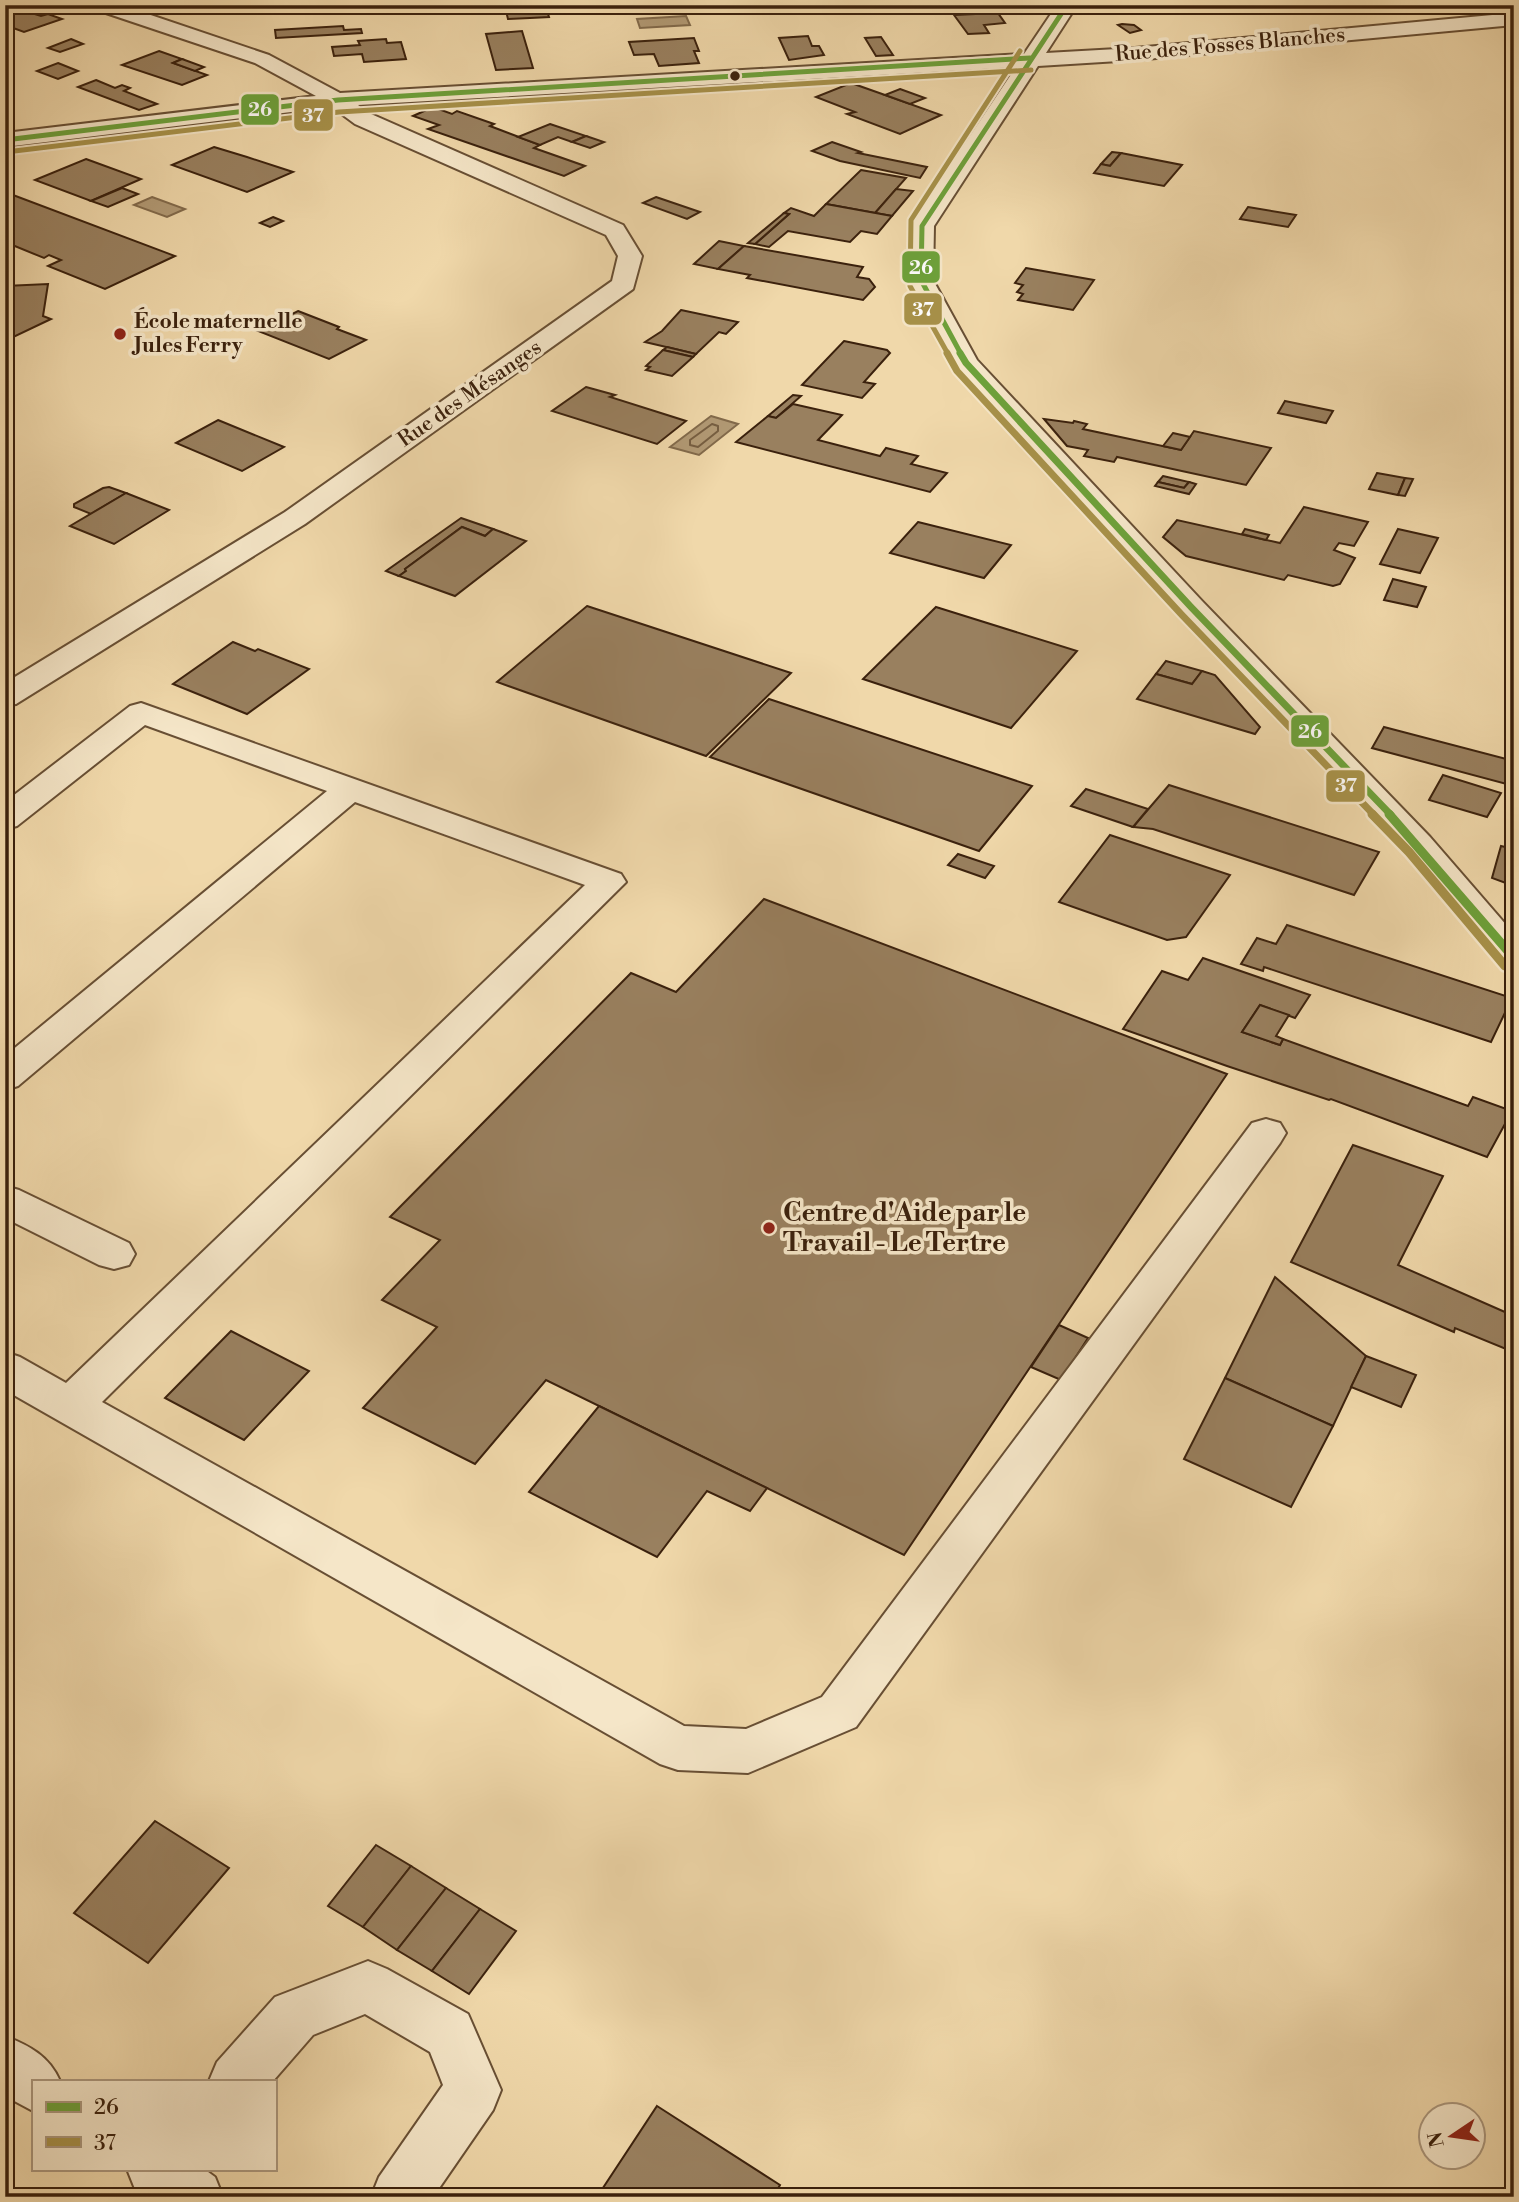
<svg xmlns="http://www.w3.org/2000/svg" width="1519" height="2202" font-family="'Libre Bodoni',serif">
  <style>
    .water { fill: #b29a75; stroke: #826a4b; stroke-width: 2 }
    .lines { fill: none; stroke-linecap: round; stroke-linejoin: round }
    .shore { stroke: #765e41; stroke-width: 2 }
    .building { fill: #99805f; stroke: #3b210d; stroke-width: 2 }
    .minor-casing { stroke: #684f34; stroke-width: 4 }
    .minor { fill: #f5e6c8; fill-rule: evenodd }
    .bus-1-far2-casing { stroke: #f5e6c8; stroke-width: 9 }
    .bus-1-far1-casing { stroke: #f5e6c8; stroke-width: 11 }
    .bus-1-casing { stroke: #f5e6c8; stroke-width: 14 }
    .bus-2-far2-casing { stroke: #f5e6c8; stroke-width: 9 }
    .bus-2-far1-casing { stroke: #f5e6c8; stroke-width: 11 }
    .bus-2-casing { stroke: #f5e6c8; stroke-width: 14 }
    .bus-1-far2 { stroke: #6da13a; stroke-width: 5 }
    .bus-1-far1 { stroke: #6da13a; stroke-width: 7 }
    .bus-1 { stroke: #6da13a; stroke-width: 9 }
    .bus-2-far2 { stroke: #a79149; stroke-width: 5 }
    .bus-2-far1 { stroke: #a79149; stroke-width: 7 }
    .bus-2 { stroke: #a79149; stroke-width: 9 }
    .bus-dot { fill: #3b210d; stroke: #f5e6c8; stroke-width: 2.5 }
    .poi-dot { fill: #8f2418; stroke: #f5e6c8; stroke-width: 2.5 }
    .labels { text-anchor: middle; dominant-baseline: central; stroke-width: 7; stroke-linejoin: round; paint-order: stroke }
    .far-street-label { font-size: 21px; fill: #3b210d; stroke: #f5e6c8 }
    .far-poi-label { font-size: 21px; font-weight: bold; fill: #3b210d; stroke: #f5e6c8; text-anchor: start }
    .poi-label { font-size: 26px; font-weight: bold; fill: #3b210d; stroke: #f5e6c8; text-anchor: start }
    .line-badge { stroke: #f5e6c8; stroke-width: 2.5 }
    .badge-label { font-size: 19px; text-anchor: middle; font-weight: bold; fill: #fff }
  </style>
  <rect width="100%" height="100%" fill="#f0d8aa"/>
  <filter id="stains"><feTurbulence type="fractalNoise" baseFrequency=".00286" numOctaves="4"/><feColorMatrix values="0 0 0 0 .2 0 0 0 0 .09 0 0 0 0 .02 0 0 0 .5 -.17"/></filter>
  <radialGradient id="worn" r=".72"><stop offset=".6" stop-color="#630" stop-opacity="0"/><stop offset="1" stop-color="#630" stop-opacity=".3"/></radialGradient>
  <g class="water">
    <polygon points="686,16 690,25 640,28 637,19"/>
    <polygon points="152,197 185,209 167,217 134,205"/>
    <polygon points="711,416 738,424 699,455 670,447"/>
  </g>
  <g class="lines">
    <polygon class="shore" points="712,424 718,426 718,431 698,447 690,445 690,440"/>
  </g>
  <g class="building">
    <polygon points="5,5 41,16 48,14 62,19 24,32 5,25"/>
    <polygon points="545,5 549,17 530,18 508,19 505,7"/>
    <polygon points="575,5 577,11 552,13 550,6"/>
    <polygon points="968,5 1019,5 1023,11 998,13 1005,23 984,25 989,33 968,34 954,15 974,14"/>
    <polygon points="1122,24 1134,25 1141,30 1130,33 1118,25"/>
    <polygon points="343,26 344,30 361,29 362,33 276,38 275,30"/>
    <polygon points="522,31 533,68 496,70 486,34"/>
    <polygon points="808,36 812,46 819,46 824,55 789,60 779,38"/>
    <polygon points="881,37 893,55 876,56 865,38"/>
    <polygon points="694,38 699,51 694,51 699,63 659,66 654,54 634,55 629,42"/>
    <polygon points="71,39 83,44 60,52 48,48"/>
    <polygon points="386,39 387,43 401,42 406,59 364,62 362,54 334,56 332,47 360,45 358,41"/>
    <polygon points="159,51 182,59 173,63 207,75 182,85 122,65"/>
    <polygon points="182,59 204,67 195,71 173,63"/>
    <polygon points="58,63 78,71 58,79 37,71"/>
    <polygon points="96,80 115,88 122,85 130,88 124,91 157,104 139,110 78,87"/>
    <polygon points="851,83 885,95 941,115 900,134 847,114 855,112 816,97"/>
    <polygon points="900,89 925,98 910,104 885,95"/>
    <polygon points="433,107 452,114 457,111 494,124 490,126 540,145 534,148 585,166 564,176 428,129 439,125 413,116"/>
    <polygon points="550,124 586,136 572,142 558,137 540,145 518,137"/>
    <polygon points="586,136 604,142 590,148 572,142"/>
    <polygon points="832,142 861,152 858,153 927,167 920,178 840,161 812,151"/>
    <polygon points="214,147 247,157 293,172 247,192 172,165"/>
    <polygon points="1112,152 1121,153 1110,166 1101,164"/>
    <polygon points="1121,153 1182,165 1164,186 1094,173 1101,164 1110,166"/>
    <polygon points="86,159 141,179 91,201 35,180"/>
    <polygon points="861,170 906,178 875,213 826,204"/>
    <polygon points="122,188 138,194 108,207 91,201"/>
    <polygon points="896,189 913,191 892,216 875,213"/>
    <polygon points="5,192 175,256 105,289 48,266 61,260 49,255 44,258 5,242"/>
    <polygon points="656,197 700,212 687,219 643,203"/>
    <polygon points="826,204 892,216 877,234 861,231 850,242 788,231 769,247 755,244 789,214 784,213 791,208 814,216"/>
    <polygon points="1248,207 1296,215 1288,227 1240,219"/>
    <polygon points="784,213 789,214 755,244 748,243"/>
    <polygon points="273,217 283,221 270,227 260,223"/>
    <polygon points="719,241 744,246 718,269 694,264"/>
    <polygon points="744,246 863,267 857,277 869,279 875,287 863,300 747,278 750,275 718,269"/>
    <polygon points="1026,268 1094,280 1073,310 1018,300 1023,294 1017,292 1023,285 1015,283"/>
    <polygon points="48,284 43,316 51,319 5,341 5,286"/>
    <polygon points="681,310 738,322 726,334 719,332 696,354 645,342 662,331"/>
    <polygon points="298,311 339,327 337,329 366,340 329,359 258,331"/>
    <polygon points="844,341 887,350 890,353 864,382 875,384 862,398 802,385"/>
    <polygon points="667,347 696,354 693,357 663,350"/>
    <polygon points="663,350 693,357 672,376 646,370 650,367 646,366"/>
    <polygon points="586,387 615,395 610,397 686,421 657,444 552,411"/>
    <polygon points="793,395 801,396 776,418 768,416"/>
    <polygon points="1285,401 1333,411 1326,423 1278,413"/>
    <polygon points="793,404 842,415 818,440 880,456 886,448 918,456 911,464 947,473 930,492 736,442 768,416 776,418"/>
    <polygon points="1044,419 1073,423 1074,421 1087,424 1083,429 1181,450 1194,431 1271,448 1246,485 1117,457 1114,462 1084,456 1088,450 1067,446"/>
    <polygon points="218,420 284,447 242,471 176,443"/>
    <polygon points="1173,433 1190,437 1181,450 1163,446"/>
    <polygon points="1377,473 1405,478 1398,495 1369,489"/>
    <polygon points="1163,476 1189,482 1184,488 1158,482"/>
    <polygon points="1405,478 1413,479 1405,496 1398,495"/>
    <polygon points="1158,482 1184,488 1189,482 1196,484 1189,494 1155,486"/>
    <polygon points="109,487 126,493 91,514 74,507 74,504 103,488"/>
    <polygon points="126,493 169,510 114,544 70,526"/>
    <polygon points="1304,507 1368,522 1354,546 1339,543 1334,550 1355,558 1340,584 1333,586 1288,575 1284,580 1186,556 1163,537 1177,520 1280,543"/>
    <polygon points="461,518 493,529 485,536 462,527 405,569 406,571 399,576 386,571"/>
    <polygon points="918,522 1011,545 984,578 890,553"/>
    <polygon points="462,527 485,536 493,529 526,541 455,596 399,576 406,571 405,569"/>
    <polygon points="1245,529 1269,535 1266,540 1242,534"/>
    <polygon points="1398,529 1438,538 1420,573 1380,564"/>
    <polygon points="1393,579 1426,587 1417,607 1384,600"/>
    <polygon points="587,606 791,673 706,756 497,682"/>
    <polygon points="936,607 1077,651 1011,728 863,679"/>
    <polygon points="233,642 255,651 258,649 309,669 247,714 173,684"/>
    <polygon points="1166,661 1202,671 1192,684 1156,674"/>
    <polygon points="1202,671 1215,675 1260,727 1255,734 1137,699 1156,674 1192,684"/>
    <polygon points="769,699 1032,786 979,851 710,757"/>
    <polygon points="1384,727 1514,761 1514,786 1372,748"/>
    <polygon points="1443,775 1501,793 1487,817 1429,800"/>
    <polygon points="1169,785 1379,852 1354,895 1153,829 1133,827"/>
    <polygon points="1086,789 1148,809 1133,827 1071,806"/>
    <polygon points="1110,835 1230,875 1186,937 1167,940 1059,902"/>
    <polygon points="1501,846 1514,849 1514,886 1492,878"/>
    <polygon points="958,854 994,866 985,878 948,865"/>
    <polygon points="764,899 1227,1074 904,1555 546,1380 475,1464 363,1408 437,1327 382,1300 440,1240 390,1217 631,973 676,992"/>
    <polygon points="1287,925 1512,998 1491,1042 1264,967 1263,971 1241,964 1257,938 1276,944"/>
    <polygon points="1203,958 1310,995 1295,1018 1260,1005 1242,1032 1280,1045 1283,1039 1468,1106 1473,1097 1512,1111 1487,1157 1331,1099 1329,1100 1227,1066 1123,1029 1162,971 1188,980"/>
    <polygon points="1260,1005 1289,1015 1276,1036 1283,1039 1280,1045 1242,1032"/>
    <polygon points="1353,1145 1443,1176 1398,1265 1514,1316 1514,1335 1506,1349 1455,1328 1454,1332 1291,1262"/>
    <polygon points="1275,1277 1366,1356 1333,1426 1225,1378"/>
    <polygon points="1059,1325 1088,1338 1061,1380 1031,1367"/>
    <polygon points="231,1331 309,1371 244,1440 165,1398"/>
    <polygon points="1366,1356 1416,1375 1401,1407 1351,1387"/>
    <polygon points="1225,1378 1333,1426 1291,1507 1184,1459"/>
    <polygon points="599,1406 767,1488 750,1511 707,1491 657,1557 529,1492"/>
    <polygon points="155,1821 229,1868 148,1963 74,1913"/>
    <polygon points="376,1845 411,1866 363,1927 328,1906"/>
    <polygon points="411,1866 446,1888 397,1950 363,1927"/>
    <polygon points="446,1888 480,1909 432,1971 397,1950"/>
    <polygon points="480,1909 516,1931 469,1994 432,1971"/>
    <polygon points="657,2106 780,2185 773,2197 597,2197"/>
  </g>
  <g class="lines">
    <defs>
      <g id="minor">
        <polygon points="91,5 121,5 269,55 340,93 1024,54 1057,5 1077,5 1046,53 1135,48 1514,13 1514,25 1135,60 1038,66 934,226 933,280 977,360 1202,601 1430,837 1514,934 1514,970 1501,966 1406,851 1180,613 953,363 909,280 910,226 1016,67 358,105 371,114 623,225 642,256 633,289 305,524 16,704 5,706 5,683 285,512 612,281 618,256 606,235 355,124 332,107 5,147 5,133 316,96 255,63 94,9"/>
        <polygon points="141,703 621,874 626,882 102,1402 684,1726 746,1729 822,1697 1252,1123 1266,1119 1280,1123 1286,1133 1280,1143 856,1727 748,1773 678,1770 660,1764 5,1390 5,1352 20,1357 66,1383 585,885 355,802 18,1086 5,1090 5,1056 327,791 145,725 17,826 5,829 5,802 130,706"/>
        <polygon points="5,1186 19,1190 129,1243 135,1254 129,1265 114,1269 99,1265 5,1218"/>
        <polygon points="368,1961 387,1969 468,2014 501,2090 493,2110 433,2197 371,2197 379,2177 443,2085 430,2052 365,2014 313,2035 273,2081 209,2081 217,2062 275,1997"/>
        <path d="M5 2036C30 2046 49 2056 60 2081H33V2111L5 2096Z"/>
        <polygon points="127,2169 204,2169 215,2177 223,2197 146,2197 135,2189"/>
      </g>
    </defs>
    <use href="#minor" class="minor-casing"/>
    <use href="#minor" class="minor"/>
    <defs>
      <g id="bus-1-far2">
        <polyline points="5,140 338,100 1030,58"/>
        <polyline points="961,354 921,280 922,226 1067,5"/>
      </g>
      <polyline id="bus-1-far1" points="960,353 966,363 1191,607 1391,815"/>
      <polyline id="bus-1" points="1389,814 1514,958"/>
      <g id="bus-2-far2">
        <polyline points="6,152 339,112 1031,70"/>
        <polyline points="948,354 910,286 911,220 1020,51"/>
      </g>
      <polyline id="bus-2-far1" points="947,353 957,371 1182,615 1374,815"/>
      <polyline id="bus-2" points="1372,814 1409,852 1505,966"/>
    </defs>
    <use href="#bus-1-far2" class="bus-1-far2-casing"/>
    <use href="#bus-1-far1" class="bus-1-far1-casing"/>
    <use href="#bus-1" class="bus-1-casing"/>
    <use href="#bus-2-far2" class="bus-2-far2-casing"/>
    <use href="#bus-2-far1" class="bus-2-far1-casing"/>
    <use href="#bus-2" class="bus-2-casing"/>
    <use href="#bus-1-far2" class="bus-1-far2"/>
    <use href="#bus-1-far1" class="bus-1-far1"/>
    <use href="#bus-1" class="bus-1"/>
    <use href="#bus-2-far2" class="bus-2-far2"/>
    <use href="#bus-2-far1" class="bus-2-far1"/>
    <use href="#bus-2" class="bus-2"/>
  </g>
  <circle class="bus-dot" cx="735" cy="76" r="6"/>
  <g class="poi-dot">
    <circle cx="120" cy="334" r="7"/>
    <circle cx="769" cy="1228" r="7"/>
  </g>
  <g class="labels">
    <g class="far-street-label">
      <text transform="translate(1230 45) rotate(-5)">Rue des Fosses Blanches</text>
      <text transform="translate(470 394) rotate(-35)">Rue des Mésanges</text>
    </g>
    <g class="far-poi-label">
      <text x="134" y="322">École maternelle<tspan x="134" dy="24">Jules Ferry</tspan></text>
    </g>
    <g class="poi-label">
      <text x="783" y="1213">Centre d'Aide par le<tspan x="783" dy="30">Travail - Le Tertre</tspan></text>
    </g>
  </g>
  <g class="line-badge">
    <rect x="240" y="93" width="40" height="33" rx="7" fill="#6da13a"/>
    <rect x="293" y="98" width="41" height="34" rx="7" fill="#a79149"/>
    <rect x="901" y="250" width="40" height="34" rx="7" fill="#6da13a"/>
    <rect x="903" y="292" width="40" height="34" rx="7" fill="#a79149"/>
    <rect x="1290" y="714" width="40" height="34" rx="7" fill="#6da13a"/>
    <rect x="1325" y="769" width="41" height="34" rx="7" fill="#a79149"/>
  </g>
  <g class="badge-label">
    <text x="260" y="116">26</text>
    <text x="313" y="122">37</text>
    <text x="921" y="274">26</text>
    <text x="923" y="316">37</text>
    <text x="1310" y="738">26</text>
    <text x="1346" y="792">37</text>
  </g>
  <rect width="1519" height="2202" fill="none" stroke="#f0d8aa" stroke-width="28"/>
  <rect x="7" y="7" width="1505" height="2188" fill="none" stroke="#3b210d" stroke-width="3.5"/>
  <rect x="14" y="14" width="1491" height="2174" fill="none" stroke="#3b210d" stroke-width="2"/>
  <rect x="32" y="2080" width="245" height="91" fill="#f5e6c8" stroke="#ab977d" stroke-width="2"/>
  <rect x="46" y="2102" width="35" height="10" fill="#6da13a" stroke="#ab977d" stroke-width="2"/>
  <text x="94" y="2114" font-size="21" fill="#3b210d">26</text>
  <rect x="46" y="2137" width="35" height="10" fill="#a79149" stroke="#ab977d" stroke-width="2"/>
  <text x="94" y="2150" font-size="21" fill="#3b210d">37</text>
  <g transform="translate(1452 2136) rotate(257)"><circle r="33" fill="#f5e6c8" stroke="#ab977d" stroke-width="2"/>
  <path d="M0-5L12 26L0 18L-12 26Z" fill="#8f2418"/>
  <text y="-10" font-size="19" font-weight="bold" text-anchor="middle" fill="#3b210d">N</text>
  </g>
  <rect width="100%" height="100%" filter="url(#stains)"/>
  <rect width="100%" height="100%" fill="url(#worn)"/>
</svg>
